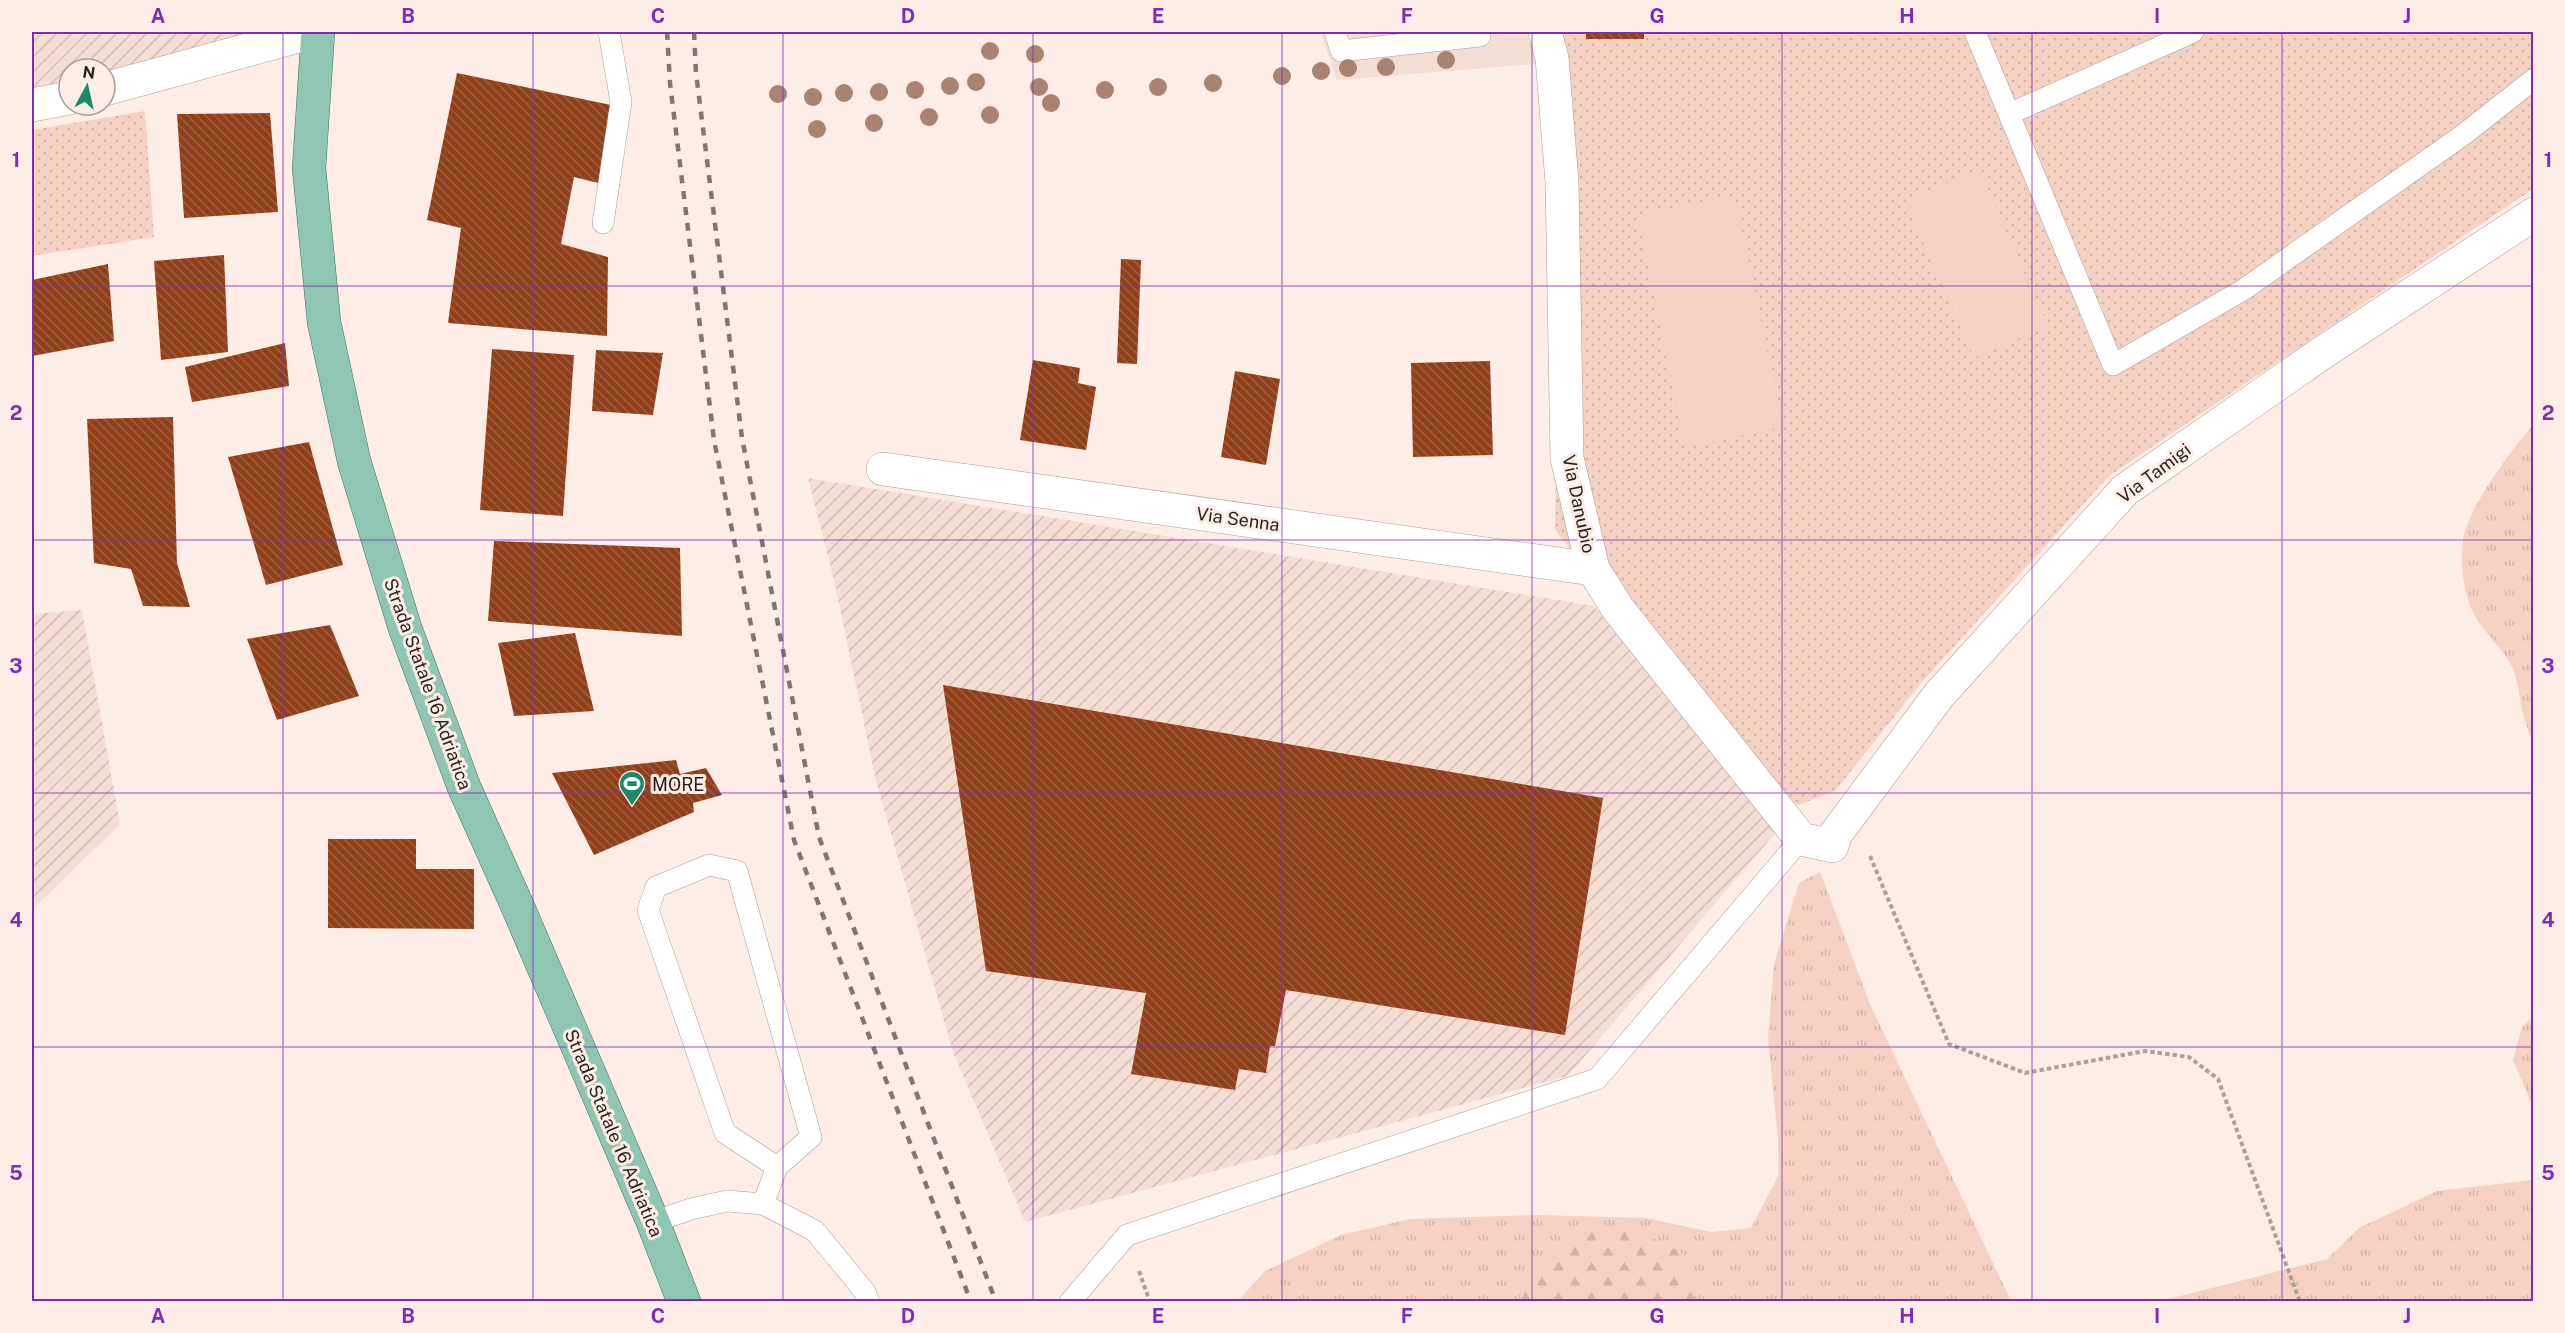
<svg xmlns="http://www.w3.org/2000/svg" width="2565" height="1333" font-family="'Public Sans',sans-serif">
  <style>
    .built { fill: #f6ddd4 }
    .industrial { fill: url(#industrial-furrows) }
    .grass { fill: url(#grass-tufts) }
    .forest { fill: url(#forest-firs) }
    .park { fill: url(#park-dots) }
    .pitch { fill: #f5d1c2 }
    .building { fill: url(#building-back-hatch) }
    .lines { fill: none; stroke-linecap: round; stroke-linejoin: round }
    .service-casing { stroke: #ab9b95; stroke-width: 22 }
    .minor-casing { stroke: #ab9b95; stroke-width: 34 }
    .primary-casing { stroke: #3a725d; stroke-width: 34 }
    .path { stroke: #ac9f9a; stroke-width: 4; stroke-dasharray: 4.5 3; stroke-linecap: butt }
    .service { stroke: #fff; stroke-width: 21 }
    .minor { stroke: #fff; stroke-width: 33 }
    .primary { stroke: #8fc5b3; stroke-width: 33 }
    .rail { stroke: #7f7571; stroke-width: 4.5; stroke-dasharray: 8 8; stroke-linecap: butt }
    .tree { fill: #a98270 }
    .grid { fill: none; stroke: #7b2cbf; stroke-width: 1.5; stroke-opacity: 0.55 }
    .labels { text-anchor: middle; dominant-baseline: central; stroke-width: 6; stroke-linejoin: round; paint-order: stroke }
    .street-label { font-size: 18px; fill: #251f1d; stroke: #feede6 }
    .poi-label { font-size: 18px; fill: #251f1d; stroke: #feede6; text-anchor: start }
    .neatline { fill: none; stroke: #7b2cbf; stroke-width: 2 }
    .grid-label { font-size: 20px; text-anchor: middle; font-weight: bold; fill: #7b2cbf }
  </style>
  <defs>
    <pattern id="industrial-furrows" width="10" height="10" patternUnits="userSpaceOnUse" patternTransform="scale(1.5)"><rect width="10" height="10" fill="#f6ddd4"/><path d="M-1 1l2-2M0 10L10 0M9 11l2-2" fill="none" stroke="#d3bdb6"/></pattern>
    <pattern id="grass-tufts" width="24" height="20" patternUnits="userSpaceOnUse" patternTransform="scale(1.5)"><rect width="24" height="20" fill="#f5d1c2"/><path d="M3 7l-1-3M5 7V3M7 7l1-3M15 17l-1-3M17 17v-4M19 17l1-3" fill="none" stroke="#d2b3a6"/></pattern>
    <pattern id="forest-firs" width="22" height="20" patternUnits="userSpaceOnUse" patternTransform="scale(1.5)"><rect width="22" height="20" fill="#f5d1c2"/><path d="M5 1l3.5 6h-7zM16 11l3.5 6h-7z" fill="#d2b3a6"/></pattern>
    <pattern id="park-dots" width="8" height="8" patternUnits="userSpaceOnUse" patternTransform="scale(1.5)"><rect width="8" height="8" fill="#f5d1c2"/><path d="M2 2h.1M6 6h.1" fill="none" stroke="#d2b3a6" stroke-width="1.8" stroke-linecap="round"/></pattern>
    <pattern id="building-back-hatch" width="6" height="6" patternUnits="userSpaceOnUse" patternTransform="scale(1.5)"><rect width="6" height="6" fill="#913f18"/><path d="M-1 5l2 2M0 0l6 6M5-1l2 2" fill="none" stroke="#9c5e41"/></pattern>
  </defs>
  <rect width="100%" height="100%" fill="#feede6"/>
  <polygon class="built" points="1320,32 1528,32 1536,64 1337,80"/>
  <g class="industrial">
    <polygon points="32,32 244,32 234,42 105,72 105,69 69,69 69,80 32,89"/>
    <polygon points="808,478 1594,606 1777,831 1568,1076 1025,1222 953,1052 876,781 835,585"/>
    <polygon points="82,610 120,824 32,910 32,614"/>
  </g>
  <g class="grass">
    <path d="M2533 425V744C2530 734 2526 724 2523 714 2519 698 2519 680 2511 665 2500 644 2478 628 2470 605 2463 586 2460 561 2463 541 2466 510 2512 449 2533 425Z"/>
    <polygon points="1820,872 1870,1004 2011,1301 1237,1302 1265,1271 1341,1235 1410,1219 1537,1215 1646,1218 1711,1232 1751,1228 1779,1174 1778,1139 1768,1038 1774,964 1799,883"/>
    <polygon points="2533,1016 2533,1107 2513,1060 2522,1027"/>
    <polygon points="2533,1180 2533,1301 2160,1301 2327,1259 2359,1228 2437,1191"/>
  </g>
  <polygon class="forest" points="1624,1224 1681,1252 1695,1301 1517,1301 1543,1269 1581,1235"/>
  <g class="park">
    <polygon points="1550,32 2533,32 2533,189 2109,476 1921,683 1835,791 1798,805 1764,786 1555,530 1560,196"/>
    <polygon points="145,111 154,237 32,256 32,130"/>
  </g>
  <g class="pitch">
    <polygon points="1979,169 2048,326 1974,358 1905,201"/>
    <polygon points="1735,196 1783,427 1685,447 1638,215"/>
  </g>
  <g class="building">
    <rect x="1586" y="32" width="58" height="7"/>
    <polygon points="457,73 611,105 602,184 574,177 561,244 608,257 607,336 448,323 461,228 427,220"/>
    <polygon points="270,113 278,212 184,218 177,114"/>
    <polygon points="224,255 228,352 161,360 154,261"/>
    <polygon points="1121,259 1141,260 1137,364 1117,363"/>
    <polygon points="108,264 114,341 32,356 32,280"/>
    <polygon points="285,343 289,386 192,402 185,367"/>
    <polygon points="492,349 574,355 563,516 480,510"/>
    <polygon points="596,350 663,353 653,415 592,411"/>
    <polygon points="1033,360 1080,368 1078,383 1096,387 1086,450 1020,440"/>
    <polygon points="1490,361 1493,455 1413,457 1411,363"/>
    <polygon points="1235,371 1280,379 1266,465 1221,457"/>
    <polygon points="173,417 177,563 190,607 143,606 131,569 94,563 87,419"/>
    <polygon points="309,442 343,565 266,585 228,457"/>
    <polygon points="494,541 680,548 682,636 488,621"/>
    <polygon points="330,625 359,696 277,720 247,639"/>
    <polygon points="575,633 594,711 514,716 498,643"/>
    <polygon points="943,685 1603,798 1565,1035 1286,990 1275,1046 1270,1046 1266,1073 1239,1069 1235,1090 1131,1074 1146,993 986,971"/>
    <polygon points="676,760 680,774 706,768 722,795 693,803 694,812 594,855 552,773"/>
    <polygon points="328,839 416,839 416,869 474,869 474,929 328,928"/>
  </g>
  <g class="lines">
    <defs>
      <g id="service">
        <polyline points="1335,32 1341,51 1480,36 1480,32"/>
        <polyline points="1975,32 2113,365 2243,290 2463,135 2534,79"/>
        <polyline points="2009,114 2193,32"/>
        <polyline points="603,223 621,102 609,32"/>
        <polyline points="763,1204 777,1167 811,1137 737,871 709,865 656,887 648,910 725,1133 777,1167"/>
        <polyline points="653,1222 691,1209 727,1201 763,1204 815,1231 865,1292 869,1302"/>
        <polyline points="1070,1302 1127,1235 1597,1079 1801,839"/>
      </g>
      <g id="minor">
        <polyline points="1545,32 1552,58 1562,182 1567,458 1593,569 1618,609 1801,839 1832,846 1835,835 1939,695 2125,490 2322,353 2534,214"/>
        <polyline points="105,89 313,32"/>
        <polyline points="32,105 69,98"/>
        <polyline points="883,469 1593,569"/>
      </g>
      <polyline id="primary" points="318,32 309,168 324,322 354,461 405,628 464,787 517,905 653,1222 684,1302"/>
    </defs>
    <use href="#service" class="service-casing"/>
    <use href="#minor" class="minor-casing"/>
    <use href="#primary" class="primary-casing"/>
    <g class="path">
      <polyline points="1870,856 1949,1044 2025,1073 2145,1051 2189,1057 2218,1079 2300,1302"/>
      <polyline points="1139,1271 1150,1302"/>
    </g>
    <use href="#service" class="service"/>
    <use href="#minor" class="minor"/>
    <use href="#primary" class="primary"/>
    <g class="rail">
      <polyline points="667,32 670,83 714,440 794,840 971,1302"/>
      <polyline points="694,32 696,73 742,438 819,837 996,1302"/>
    </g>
  </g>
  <g class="tree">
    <circle cx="990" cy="51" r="9"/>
    <circle cx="1035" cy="54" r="9"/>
    <circle cx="1446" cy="60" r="9"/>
    <circle cx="1386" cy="67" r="9"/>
    <circle cx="1348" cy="68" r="9"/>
    <circle cx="1321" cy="71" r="9"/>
    <circle cx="1282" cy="76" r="9"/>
    <circle cx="976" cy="82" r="9"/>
    <circle cx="1213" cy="83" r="9"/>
    <circle cx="950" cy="86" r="9"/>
    <circle cx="1039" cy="87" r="9"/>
    <circle cx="1158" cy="87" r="9"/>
    <circle cx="915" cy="90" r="9"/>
    <circle cx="1105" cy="90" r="9"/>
    <circle cx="879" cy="92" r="9"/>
    <circle cx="844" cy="93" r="9"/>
    <circle cx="778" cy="94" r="9"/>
    <circle cx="813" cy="97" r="9"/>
    <circle cx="1051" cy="103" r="9"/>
    <circle cx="990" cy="115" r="9"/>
    <circle cx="929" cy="117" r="9"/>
    <circle cx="874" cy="123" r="9"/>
    <circle cx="817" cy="129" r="9"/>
  </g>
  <path class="grid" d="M283 32V1302M533 32V1302M783 32V1302M1033 32V1302M1282 32V1302M1532 32V1302M1782 32V1302M2032 32V1302M2282 32V1302M32 286H2534M32 540H2534M32 793H2534M32 1047H2534"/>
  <defs>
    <symbol id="stadium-pin" viewBox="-11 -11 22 30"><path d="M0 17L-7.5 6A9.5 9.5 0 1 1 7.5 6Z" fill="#198a69" stroke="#feede6"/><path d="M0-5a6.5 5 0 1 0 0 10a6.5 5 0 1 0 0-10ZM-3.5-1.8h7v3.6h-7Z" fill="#fff"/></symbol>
  </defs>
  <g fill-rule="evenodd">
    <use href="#stadium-pin" x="617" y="769" width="30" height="40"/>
  </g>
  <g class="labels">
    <g class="street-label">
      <text transform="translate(2154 473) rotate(-37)">Via Tamigi</text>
      <text transform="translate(1579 504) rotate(78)">Via Danubio</text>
      <text transform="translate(1238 519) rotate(8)">Via Senna</text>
      <text transform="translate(428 684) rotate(70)">Strada Statale 16 Adriatica</text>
      <text transform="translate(614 1133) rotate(67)">Strada Statale 16 Adriatica</text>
    </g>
    <g class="poi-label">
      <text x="652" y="784">MORE</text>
    </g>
  </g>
  <rect width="2565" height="1333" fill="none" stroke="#feede6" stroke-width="66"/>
  <g transform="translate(87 87) rotate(8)"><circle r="28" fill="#feede6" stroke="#a79b96" stroke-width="1.5"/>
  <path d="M0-4.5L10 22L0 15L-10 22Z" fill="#198a69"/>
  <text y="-9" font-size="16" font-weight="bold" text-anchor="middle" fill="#251f1d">N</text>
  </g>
  <rect x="33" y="33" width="2499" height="1267" class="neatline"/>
  <g class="grid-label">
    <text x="158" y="23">A</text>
    <text x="408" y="23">B</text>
    <text x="658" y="23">C</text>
    <text x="908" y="23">D</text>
    <text x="1158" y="23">E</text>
    <text x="1407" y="23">F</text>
    <text x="1657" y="23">G</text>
    <text x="1907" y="23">H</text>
    <text x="2157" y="23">I</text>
    <text x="2407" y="23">J</text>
    <text x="16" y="167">1</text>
    <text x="2548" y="167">1</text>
    <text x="16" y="420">2</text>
    <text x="2548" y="420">2</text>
    <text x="16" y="673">3</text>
    <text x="2548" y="673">3</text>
    <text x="16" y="927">4</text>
    <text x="2548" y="927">4</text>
    <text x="16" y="1180">5</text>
    <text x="2548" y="1180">5</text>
    <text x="158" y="1323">A</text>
    <text x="408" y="1323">B</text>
    <text x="658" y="1323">C</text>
    <text x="908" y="1323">D</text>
    <text x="1158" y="1323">E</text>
    <text x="1407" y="1323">F</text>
    <text x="1657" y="1323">G</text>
    <text x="1907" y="1323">H</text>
    <text x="2157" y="1323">I</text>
    <text x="2407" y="1323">J</text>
  </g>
</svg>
